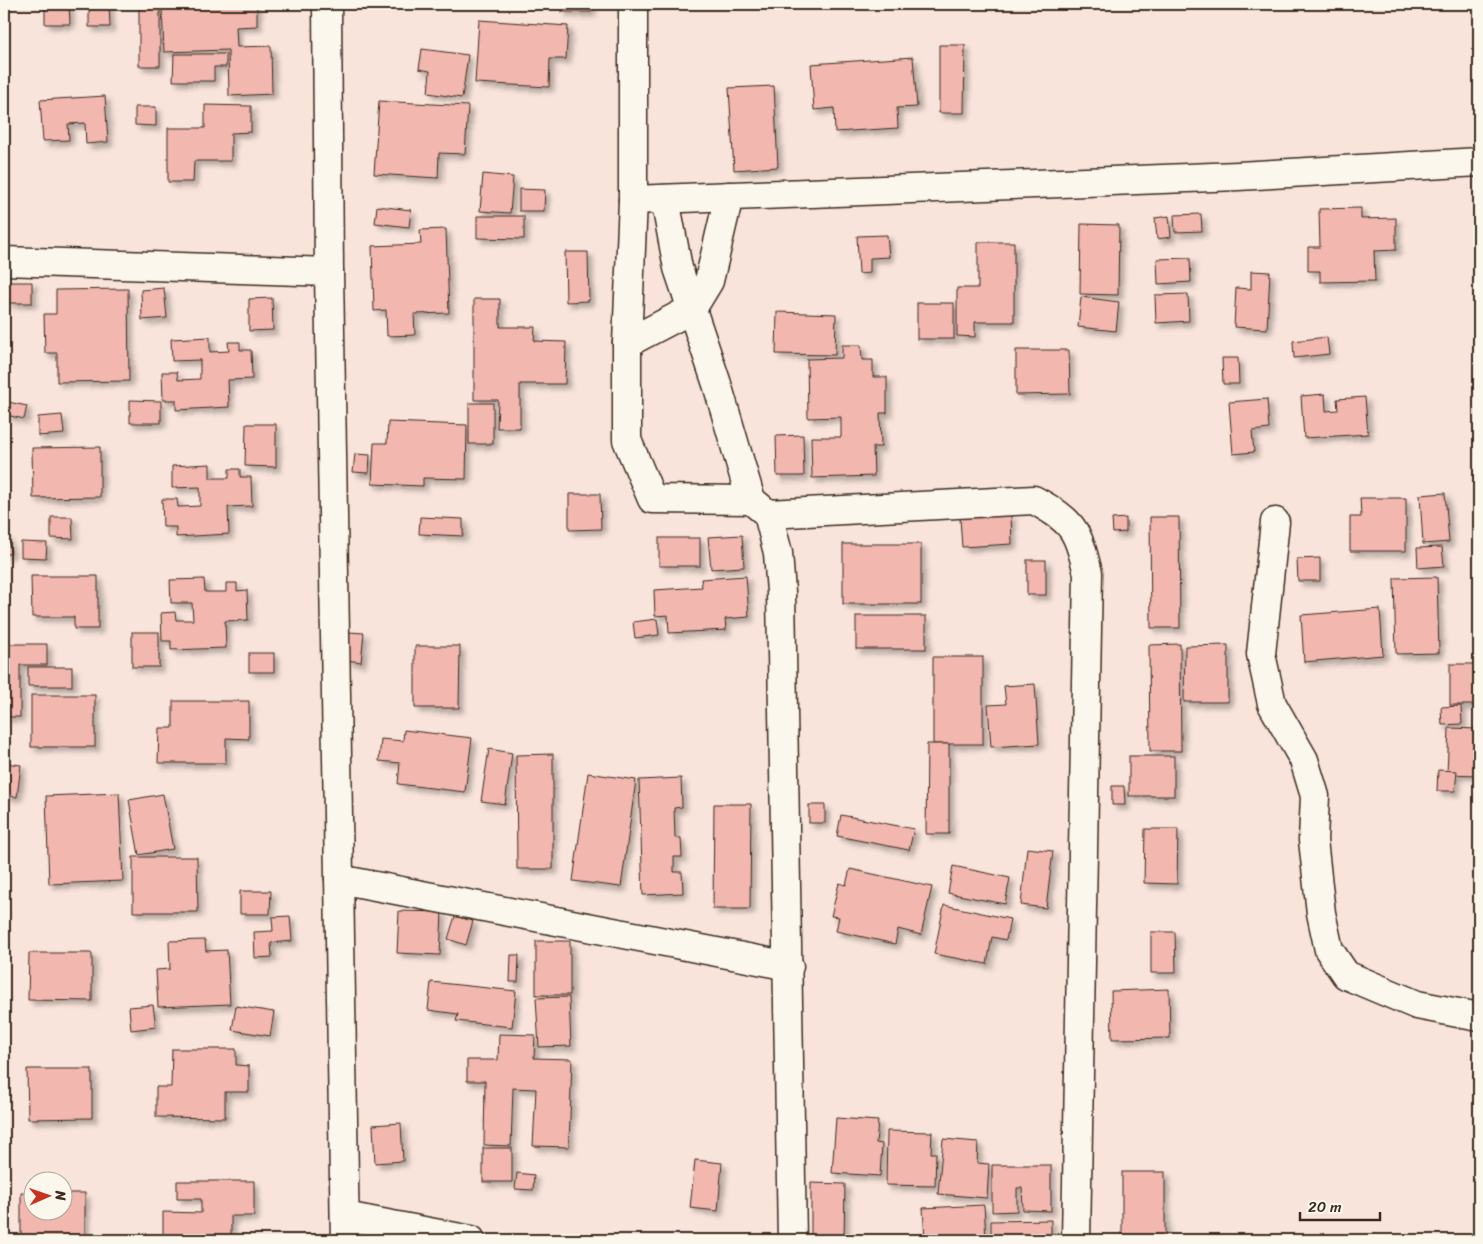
<svg xmlns="http://www.w3.org/2000/svg" width="1483" height="1244" font-family="Sriracha,sans-serif">
  <style>
    .building { fill: #f2b7af; stroke: #3b2a1e; filter: url(#shadow) }
    .lines { fill: none; stroke-linecap: round; stroke-linejoin: round }
    .minor-casing { stroke: #3b2a1e; stroke-width: 31 }
    .minor { stroke: #fbf7ec; stroke-width: 28 }
  </style>
  <defs>
    <filter id="shadow"><feDropShadow dx="4.5" dy="4.5" stdDeviation="2.5" flood-color="#0004"/></filter>
  </defs>
  <rect width="100%" height="100%" fill="#f8e4da"/>
  <filter id="ink" filterUnits="userSpaceOnUse"><feTurbulence type="fractalNoise" baseFrequency=".02" numOctaves="2"/><feDisplacementMap in="SourceGraphic" scale="10" xChannelSelector="R" yChannelSelector="G"/><feConvolveMatrix kernelMatrix="1 2 1 2 8 2 1 2 1" color-interpolation-filters="sRGB"/></filter>
  <g filter="url(#ink)">
    <g class="building">
      <polygon points="45,4 69,4 70,24 45,24"/>
      <polygon points="89,4 109,4 110,27 89,27"/>
      <rect x="139" y="4" width="21" height="62"/>
      <polygon points="178,4 257,4 257,26 236,27 237,47 271,46 272,94 229,96 228,50 164,52 162,8 178,8"/>
      <rect x="562" y="4" width="29" height="8"/>
      <polygon points="479,20 568,26 566,59 550,59 549,87 475,83"/>
      <polygon points="939,45 965,45 964,113 939,113"/>
      <polygon points="422,49 468,55 462,98 428,93 430,71 419,69"/>
      <polygon points="174,54 226,54 226,67 214,67 214,81 173,81"/>
      <polygon points="913,57 917,107 897,108 898,128 835,132 834,108 814,110 811,64"/>
      <polygon points="774,86 778,167 734,170 729,88"/>
      <polygon points="105,96 108,142 86,144 85,123 68,124 69,140 43,141 40,100"/>
      <polygon points="379,101 468,106 465,154 439,153 438,178 374,174"/>
      <polygon points="205,105 251,106 251,132 231,133 231,161 194,161 193,182 168,182 168,128 205,128"/>
      <polygon points="135,107 156,107 156,126 135,125"/>
      <polygon points="483,174 513,177 510,213 480,211"/>
      <polygon points="519,189 545,190 544,211 519,211"/>
      <polygon points="377,206 411,210 409,227 375,223"/>
      <polygon points="1361,208 1361,219 1396,218 1396,250 1374,251 1375,281 1320,282 1320,271 1308,271 1308,247 1320,247 1319,209"/>
      <polygon points="1201,214 1202,231 1175,232 1174,215"/>
      <polygon points="477,216 524,216 524,239 477,238"/>
      <polygon points="1169,216 1171,237 1157,239 1155,218"/>
      <polygon points="1081,224 1119,225 1118,295 1080,294"/>
      <polygon points="446,229 449,313 414,314 415,335 387,336 386,310 374,311 372,246 421,244 420,230"/>
      <polygon points="887,235 889,257 870,258 870,273 859,274 857,236"/>
      <polygon points="978,242 1014,242 1014,322 975,322 975,337 957,336 957,288 978,288"/>
      <polygon points="565,252 588,252 589,301 566,302"/>
      <polygon points="1190,258 1191,282 1158,284 1157,259"/>
      <polygon points="1251,271 1270,272 1267,329 1234,327 1236,288 1251,289"/>
      <polygon points="7,282 32,282 32,303 8,303"/>
      <polygon points="164,288 167,318 142,320 141,290"/>
      <polygon points="128,289 129,381 57,382 57,353 45,353 44,314 56,314 56,290"/>
      <polygon points="1188,294 1189,321 1156,323 1155,295"/>
      <polygon points="1081,297 1119,302 1116,331 1078,327"/>
      <polygon points="272,298 273,330 249,331 249,299"/>
      <polygon points="474,299 500,299 500,327 535,327 534,341 566,342 565,384 520,384 520,428 497,428 498,400 474,400"/>
      <rect x="917" y="303" width="37" height="36"/>
      <polygon points="777,312 836,314 835,355 776,354"/>
      <polygon points="210,337 210,352 229,351 228,342 240,342 240,350 251,350 252,379 228,380 229,407 176,410 176,400 163,400 162,372 177,372 178,380 200,379 200,360 172,361 171,339"/>
      <polygon points="1327,337 1329,354 1294,358 1293,341"/>
      <polygon points="842,345 861,345 862,360 873,360 873,377 887,377 887,413 880,413 881,447 873,447 874,476 812,478 811,437 841,437 841,417 808,418 807,359 842,358"/>
      <polygon points="1016,350 1069,350 1070,394 1016,395"/>
      <polygon points="1222,358 1238,358 1239,384 1223,384"/>
      <polygon points="1325,394 1326,411 1338,410 1337,399 1365,397 1368,434 1304,438 1301,396"/>
      <polygon points="1267,399 1269,429 1252,431 1254,452 1233,454 1229,402"/>
      <polygon points="130,400 161,401 161,423 130,423"/>
      <polygon points="8,402 27,406 24,419 6,415"/>
      <rect x="469" y="403" width="24" height="41"/>
      <polygon points="62,415 64,434 38,436 38,417"/>
      <polygon points="388,422 467,425 466,479 423,478 423,486 372,484 374,443 387,443"/>
      <polygon points="246,424 276,424 276,467 245,466"/>
      <polygon points="803,435 804,476 777,476 776,436"/>
      <polygon points="100,447 100,497 33,498 32,448"/>
      <polygon points="355,454 370,455 369,473 353,472"/>
      <polygon points="210,464 210,478 229,478 229,469 240,469 240,477 251,477 252,506 228,507 229,534 176,537 176,527 163,527 162,499 177,499 178,507 200,506 200,487 172,488 172,466"/>
      <polygon points="1445,493 1449,542 1423,544 1420,495"/>
      <polygon points="569,494 600,494 601,529 569,530"/>
      <polygon points="1360,498 1406,498 1406,551 1350,551 1350,517 1361,517"/>
      <polygon points="1011,515 1012,544 962,547 960,518"/>
      <polygon points="51,517 72,517 73,539 51,538"/>
      <polygon points="420,517 463,519 463,536 419,534"/>
      <polygon points="1150,517 1179,517 1180,628 1151,628"/>
      <polygon points="1126,518 1126,532 1113,533 1112,519"/>
      <polygon points="742,535 744,567 711,569 708,537"/>
      <polygon points="7,536 11,553 4,555 4,537"/>
      <rect x="659" y="538" width="41" height="28"/>
      <polygon points="21,542 47,543 46,558 21,557"/>
      <rect x="843" y="544" width="78" height="60"/>
      <polygon points="1442,547 1444,566 1418,568 1417,548"/>
      <polygon points="1320,558 1320,581 1298,581 1297,559"/>
      <rect x="1027" y="560" width="19" height="35"/>
      <polygon points="31,576 98,576 98,629 74,629 74,617 32,617"/>
      <polygon points="746,576 749,617 725,619 726,630 669,633 668,615 655,616 654,590 702,587 701,579"/>
      <polygon points="1437,577 1439,653 1396,654 1394,578"/>
      <polygon points="204,579 205,592 226,592 226,583 237,583 237,591 247,590 248,620 225,621 226,648 171,650 171,641 162,641 161,613 175,612 176,620 193,620 192,603 171,603 170,580"/>
      <polygon points="1380,609 1383,655 1304,662 1301,615"/>
      <rect x="856" y="616" width="70" height="33"/>
      <polygon points="657,619 659,635 635,638 633,622"/>
      <rect x="132" y="632" width="27" height="35"/>
      <polygon points="349,632 364,633 361,662 346,660"/>
      <polygon points="4,644 47,644 47,665 20,665 20,717 4,717"/>
      <polygon points="1180,644 1181,751 1150,751 1149,645"/>
      <polygon points="1228,645 1228,702 1184,702 1185,646"/>
      <polygon points="415,646 460,646 459,708 415,708"/>
      <rect x="249" y="653" width="25" height="19"/>
      <rect x="933" y="657" width="50" height="87"/>
      <rect x="1450" y="664" width="29" height="41"/>
      <rect x="28" y="667" width="44" height="19"/>
      <polygon points="1035,684 1039,744 991,747 988,705 1006,704 1004,686"/>
      <rect x="31" y="695" width="64" height="52"/>
      <polygon points="173,701 249,701 249,739 226,738 226,763 158,763 159,728 173,728"/>
      <polygon points="1461,706 1462,724 1442,725 1441,707"/>
      <polygon points="1449,728 1479,729 1478,775 1447,774"/>
      <polygon points="404,730 472,738 465,792 398,784 400,763 379,761 381,739 403,741"/>
      <polygon points="927,744 949,744 949,834 926,834"/>
      <polygon points="489,749 512,753 505,804 481,801"/>
      <polygon points="553,754 553,869 517,869 516,755"/>
      <rect x="1129" y="756" width="45" height="40"/>
      <polygon points="4,763 21,765 17,797 4,795"/>
      <polygon points="1438,770 1457,771 1455,791 1437,791"/>
      <polygon points="588,773 636,780 621,887 573,881"/>
      <polygon points="681,778 682,807 674,808 675,838 681,838 682,857 674,857 674,872 682,872 683,893 643,895 639,780"/>
      <polygon points="1112,786 1124,786 1125,805 1112,805"/>
      <polygon points="119,793 123,881 49,884 46,796"/>
      <polygon points="163,794 173,849 139,855 129,800"/>
      <polygon points="714,804 751,804 750,909 713,909"/>
      <rect x="809" y="805" width="16" height="18"/>
      <polygon points="841,815 914,829 909,850 837,836"/>
      <polygon points="1145,829 1178,829 1177,884 1144,883"/>
      <polygon points="1027,848 1053,851 1046,908 1021,905"/>
      <polygon points="133,857 197,857 198,912 133,912"/>
      <polygon points="953,866 1010,878 1005,904 948,893"/>
      <polygon points="850,869 932,887 921,935 898,929 895,944 836,931 839,917 831,916 839,883 846,885"/>
      <polygon points="240,891 271,891 270,914 240,914"/>
      <polygon points="944,905 1010,919 1006,940 992,937 987,964 934,954"/>
      <polygon points="399,911 442,912 440,955 397,953"/>
      <polygon points="290,916 292,941 271,943 272,957 255,958 254,932 273,931 272,917"/>
      <polygon points="455,916 473,921 466,945 448,939"/>
      <polygon points="1151,932 1175,932 1176,973 1151,973"/>
      <polygon points="205,940 206,951 227,950 230,1004 158,1007 156,970 170,969 169,941"/>
      <rect x="536" y="941" width="34" height="54"/>
      <polygon points="29,953 92,953 92,1001 28,1000"/>
      <polygon points="511,955 519,955 518,982 510,982"/>
      <polygon points="431,982 516,991 512,1027 456,1021 458,1014 428,1010"/>
      <polygon points="1169,989 1170,1038 1112,1039 1111,991"/>
      <polygon points="569,997 571,1046 539,1047 536,998"/>
      <polygon points="153,1005 156,1027 131,1030 129,1007"/>
      <polygon points="236,1006 274,1012 270,1036 232,1030"/>
      <polygon points="499,1034 535,1035 534,1058 572,1059 569,1147 533,1146 536,1089 513,1088 511,1146 484,1145 485,1081 467,1081 467,1060 498,1060"/>
      <polygon points="172,1049 236,1049 236,1065 249,1066 249,1092 225,1092 225,1118 156,1117 156,1087 171,1087"/>
      <polygon points="27,1069 92,1069 92,1118 28,1119"/>
      <polygon points="836,1118 878,1121 876,1143 882,1144 880,1176 832,1173"/>
      <polygon points="401,1123 403,1161 375,1163 373,1125"/>
      <polygon points="887,1131 932,1132 931,1153 936,1153 935,1186 886,1185"/>
      <polygon points="943,1139 978,1142 977,1163 989,1164 987,1198 938,1194"/>
      <rect x="483" y="1148" width="29" height="34"/>
      <polygon points="695,1160 722,1163 718,1211 690,1208"/>
      <polygon points="992,1165 1051,1165 1051,1211 1023,1210 1022,1188 1017,1188 1017,1211 992,1212"/>
      <rect x="1122" y="1172" width="43" height="68"/>
      <polygon points="517,1173 534,1175 533,1190 515,1189"/>
      <polygon points="177,1181 254,1181 254,1216 231,1216 231,1240 163,1240 163,1212 201,1213 201,1199 177,1199"/>
      <polygon points="811,1183 845,1184 844,1239 811,1238"/>
      <polygon points="21,1193 32,1193 32,1212 62,1212 62,1193 85,1193 85,1240 21,1240"/>
      <polygon points="984,1205 986,1240 925,1240 923,1208"/>
      <polygon points="1051,1220 1051,1240 991,1240 991,1221"/>
    </g>
    <g class="lines">
      <defs>
        <g id="minor">
          <polyline points="327,4 329,272 345,1240"/>
          <polyline points="633,4 633,200 627,343 627,440 652,499 751,500 768,514 778,553 781,592 792,1240"/>
          <polyline points="665,199 678,268 717,384 751,500"/>
          <polyline points="633,200 1238,176 1479,162"/>
          <polyline points="4,261 329,272"/>
          <polyline points="627,343 692,309 709,281 729,196"/>
          <path d="M768 514 1034 500C1074 522 1077 529 1088 573L1076 1240"/>
          <polyline points="1275,522 1261,654 1272,704 1304,760 1315,796 1313,840 1321,913 1329,950 1346,975 1417,1005 1479,1017"/>
          <polyline points="339,879 789,966"/>
          <polyline points="345,1216 471,1240"/>
        </g>
      </defs>
      <use href="#minor" class="minor-casing"/>
      <use href="#minor" class="minor"/>
    </g>
  </g>
  <rect width="1483" height="1244" fill="none" stroke="#fbf7ec" stroke-width="20"/>
  <rect x="10" y="10" width="1463" height="1224" fill="none" stroke="#3b2a1e" stroke-width="2" filter="url(#ink)"/>
  <g transform="translate(48 1196) rotate(88)"><circle r="24" fill="#fbf7ec" stroke="#aea59a"/>
  <path d="M0-4L9 19L0 12L-9 19Z" fill="#c8321e"/>
  <text y="-8" font-size="14" font-weight="bold" text-anchor="middle" fill="#3b2a1e">N</text>
  </g>
  <path d="M1300 1212v8h80v-8" fill="none" stroke="#3b2a1e" stroke-width="2.5"/>
  <text x="1308" y="1212" font-size="15" fill="#3b2a1e" stroke="#fbf7ec" stroke-width="4" paint-order="stroke">20 m</text>
</svg>
